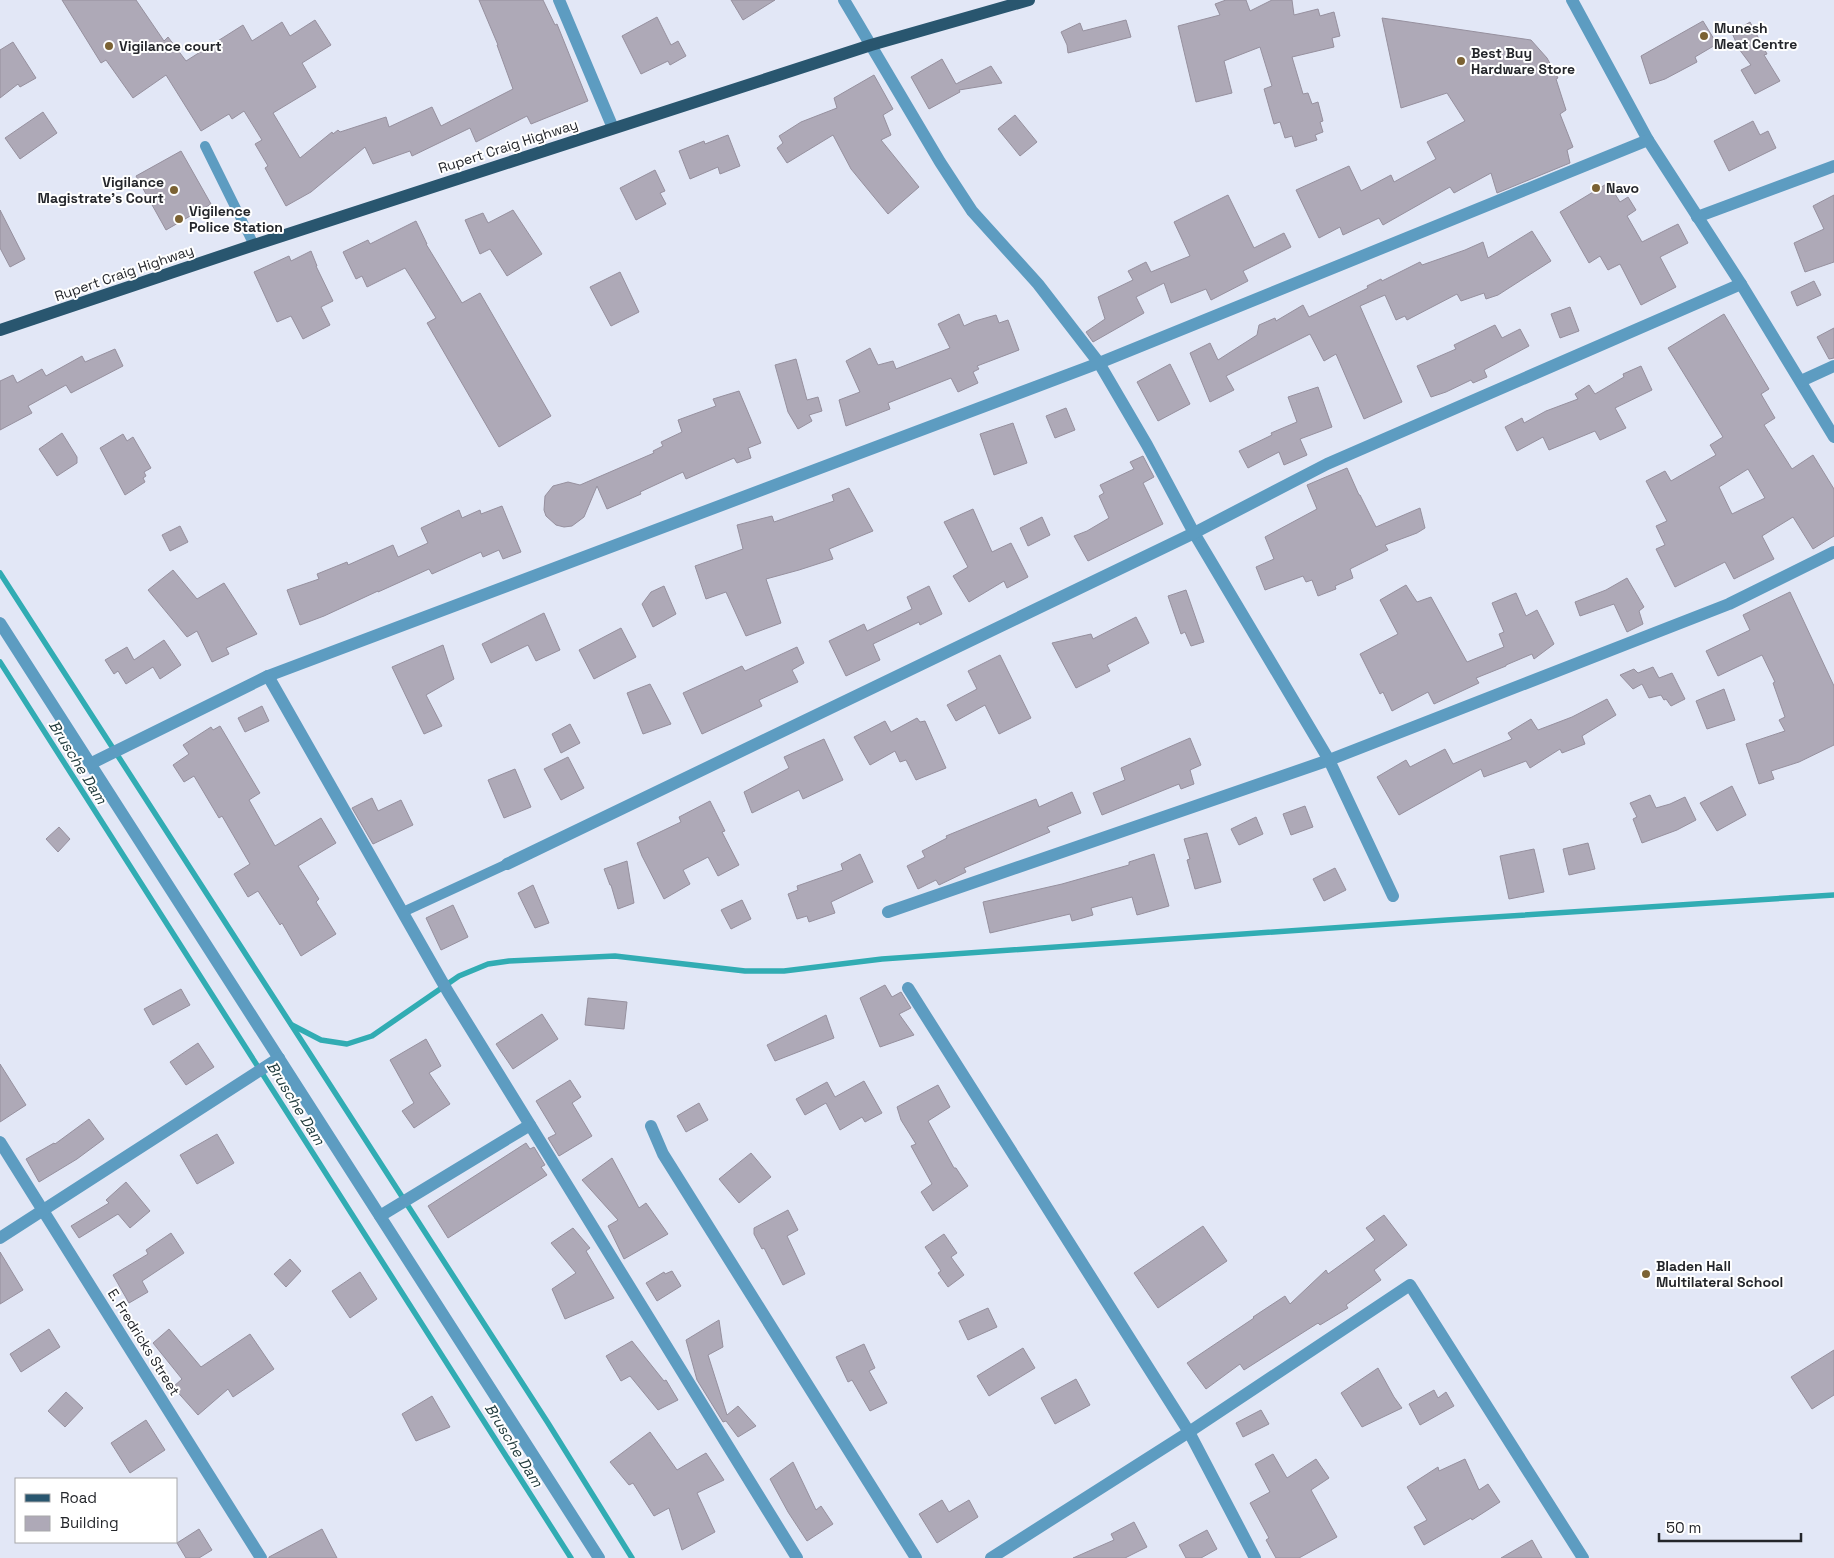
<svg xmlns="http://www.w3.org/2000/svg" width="1834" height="1558" font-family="'Space Grotesk',sans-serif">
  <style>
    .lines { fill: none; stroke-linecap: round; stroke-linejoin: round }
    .stream { stroke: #31acb3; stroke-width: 5.5 }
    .building { fill: #aea9b7; stroke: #96909e; fill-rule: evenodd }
    .service { stroke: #5d9cc1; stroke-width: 10 }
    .minor { stroke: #5d9cc1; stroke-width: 12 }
    .primary { stroke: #29566f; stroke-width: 12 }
    .poi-dot { fill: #7b6233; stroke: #fff; stroke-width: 2 }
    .labels { text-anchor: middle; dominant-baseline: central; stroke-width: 4; stroke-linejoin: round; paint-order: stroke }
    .poi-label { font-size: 14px; font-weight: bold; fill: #24262b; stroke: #fff; text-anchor: start }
    .street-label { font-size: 14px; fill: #24262b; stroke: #fff }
    .water-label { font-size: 15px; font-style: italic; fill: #1f393b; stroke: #fff }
  </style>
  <rect width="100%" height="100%" fill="#e2e7f6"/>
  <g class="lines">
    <g class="stream">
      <polyline points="0,573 548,1423 632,1558"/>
      <polyline points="0,662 571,1558"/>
      <polyline points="292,1025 321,1040 347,1044 372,1036 459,976 488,964 509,961 615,956 745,971 784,971 882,959 1447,920 1834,895"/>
    </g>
  </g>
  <g class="building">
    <polygon points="62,0 136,0 164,41 168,37 186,61 243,25 252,41 282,22 290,36 315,20 331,45 302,63 316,87 273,113 300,158 332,132 333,134 338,130 340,132 386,117 389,127 432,107 441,126 513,89 497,45 498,45 479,0 543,0 555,25 557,24 588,101 531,124 527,116 476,142 470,128 412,156 410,151 373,164 365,147 311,192 286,206 265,168 268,166 255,144 262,140 244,111 232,119 229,114 201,131 166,75 133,98 106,60 101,63"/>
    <polygon points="731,0 775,0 743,20"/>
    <polygon points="1226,0 1246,0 1250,11 1272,0 1292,0 1294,15 1318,9 1320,16 1334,12 1340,36 1332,38 1334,47 1292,57 1303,94 1308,93 1312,104 1318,102 1323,121 1320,122 1323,132 1315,135 1317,140 1295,147 1292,136 1285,138 1280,122 1274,124 1264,89 1272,86 1260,47 1224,61 1232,93 1196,102 1178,26 1220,15 1215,4"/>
    <polygon points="657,17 671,45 678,41 686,56 670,65 668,61 641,74 622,36"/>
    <polygon points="1382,18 1531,40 1547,58 1558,78 1556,79 1566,110 1560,114 1573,147 1567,150 1570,163 1497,193 1491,173 1454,193 1450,187 1383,225 1379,218 1343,235 1340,227 1319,238 1296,190 1349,166 1361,191 1391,175 1394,182 1436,159 1427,142 1465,121 1447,93 1401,108"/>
    <polygon points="1126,20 1131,37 1068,53 1067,45 1061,32 1080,23 1083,31"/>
    <polygon points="1703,21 1717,44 1695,57 1697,62 1665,79 1650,84 1641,56"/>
    <polygon points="1750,22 1767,54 1764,55 1780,81 1755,94 1741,70 1751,65 1739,49 1732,33"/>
    <polygon points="13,42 36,78 20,87 18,84 0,98 0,50"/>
    <polygon points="942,59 956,84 991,66 1002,83 959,90 960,92 929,109 911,77"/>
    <polygon points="874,75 893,109 883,115 891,135 881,140 919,187 888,214 851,169 833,135 787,163 777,148 783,143 779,136 801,122 837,108 834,98"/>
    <polygon points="43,112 57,133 20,159 5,138"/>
    <polygon points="1015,115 1037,142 1020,156 998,129"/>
    <polygon points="1753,121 1760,135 1768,131 1776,148 1729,171 1714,141"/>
    <polygon points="728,135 740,166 720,174 718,167 690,179 679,151 704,141 705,144"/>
    <polygon points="181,151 211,204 166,230 136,176"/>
    <polygon points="655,170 665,191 660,193 666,204 636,220 620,188"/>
    <polygon points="1608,183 1620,202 1628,197 1636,210 1627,216 1642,242 1678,224 1688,243 1660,257 1676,287 1641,305 1620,264 1608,270 1600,256 1589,263 1560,212"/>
    <polygon points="1228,195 1254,248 1284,233 1291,247 1243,271 1248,281 1211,300 1206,289 1171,303 1164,283 1136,297 1144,313 1093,342 1086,332 1105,319 1098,297 1133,280 1128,271 1146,262 1151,272 1190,256 1174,222"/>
    <polygon points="1834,195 1834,262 1805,272 1794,243 1824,229 1813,206"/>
    <polygon points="0,210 25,259 10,267 0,248"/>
    <polygon points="513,210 542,254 507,276 490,249 480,254 465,220 483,213 488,223"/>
    <polygon points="416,221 427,244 426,244 462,303 480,293 551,416 499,447 427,323 436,318 405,268 367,287 362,276 356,279 343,252 368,240 370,244"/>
    <polygon points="1532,231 1551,261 1498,295 1486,299 1484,293 1461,301 1457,294 1407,320 1405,316 1396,320 1385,295 1360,306 1402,402 1364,419 1336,354 1324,361 1310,334 1226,376 1234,390 1210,402 1190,353 1210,343 1218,360 1257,335 1259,325 1275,318 1276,321 1303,305 1309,317 1368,288 1367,286 1381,279 1382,281 1420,262 1422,265 1465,250 1483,242 1488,258"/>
    <polygon points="311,251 317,266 316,266 333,301 321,307 330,325 303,339 291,316 277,322 254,272 289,256 291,261"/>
    <polygon points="620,272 639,312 611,326 590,287"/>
    <polygon points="1814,281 1821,295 1797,306 1791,292"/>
    <polygon points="1570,307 1579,331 1560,338 1551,314"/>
    <polygon points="959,314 964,326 975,321 996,315 999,323 1008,320 1019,350 977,366 979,369 973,372 978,383 958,392 951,378 888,403 890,409 846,426 839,400 860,392 846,361 870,348 878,365 893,361 896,369 950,348 938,324"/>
    <path d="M1724 314 1769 389 1761 394 1775 418 1764 425 1792 469 1813 455 1834 489V536L1813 549 1793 517 1762 536 1774 559 1734 579 1725 562 1675 587 1656 549 1665 545 1656 526 1667 521 1646 481 1665 471 1671 481 1716 455 1710 445 1723 437 1668 348ZM1748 469 1765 498 1732 514 1719 487Z"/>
    <polygon points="1495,325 1502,338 1520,329 1529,346 1484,370 1487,377 1473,383 1471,380 1446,392 1431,397 1417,366 1456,349 1454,345"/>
    <polygon points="1834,328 1834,358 1829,359 1817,337"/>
    <polygon points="115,349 123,366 71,393 66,385 28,406 32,413 0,430 0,381 13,375 17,383 42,369 46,376 82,356 85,362"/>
    <polygon points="796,359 807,400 818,397 822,411 809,415 812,421 798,429 788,412 775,365"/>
    <polygon points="1170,364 1190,404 1158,421 1137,382"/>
    <polygon points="1641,366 1652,390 1615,408 1626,428 1600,440 1595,431 1549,450 1543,437 1517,451 1505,427 1522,418 1524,423 1546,411 1578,399 1575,394 1589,385 1595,394 1624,377 1623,374"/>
    <polygon points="1318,387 1332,427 1300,439 1307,455 1284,465 1279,452 1248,468 1239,451 1272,435 1271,433 1297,422 1288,397"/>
    <polygon points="739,391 761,443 748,448 751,458 737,463 734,458 686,479 683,472 640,492 641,494 607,509 597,486 584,517 572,526 564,527 556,525 546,516 544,510 545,496 553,486 568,482 580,485 654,453 653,451 663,446 661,442 682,432 678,420 716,406 713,399"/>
    <polygon points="1066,408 1075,430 1055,438 1046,416"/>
    <polygon points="1013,423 1027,463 994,475 980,434"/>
    <polygon points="62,433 77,457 77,463 57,476 39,449"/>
    <polygon points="123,434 127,441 133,437 151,468 144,472 146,476 143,478 145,482 125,495 100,448"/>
    <polygon points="1143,456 1154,477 1143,483 1163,524 1088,561 1074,536 1087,531 1109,518 1099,496 1104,493 1100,485 1134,469 1130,462"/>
    <polygon points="1347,468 1359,495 1360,495 1376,527 1420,508 1425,528 1417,533 1385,545 1388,550 1350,569 1353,578 1335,586 1336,589 1318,596 1312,580 1306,582 1303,576 1265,590 1256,567 1274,559 1265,537 1317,509 1307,485"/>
    <polygon points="849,488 873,531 829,549 833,559 799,570 766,579 781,623 746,636 726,592 706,599 695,566 743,549 737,525 772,516 774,522 834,501 832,495"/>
    <polygon points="502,506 521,552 503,559 499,550 483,557 481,552 432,574 429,569 378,592 378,591 324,616 300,625 287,590 319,579 317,574 347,562 348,565 393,545 398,557 428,543 421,528 459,510 462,518 480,510 481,514"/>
    <polygon points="973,509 992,552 1011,543 1028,577 1007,588 1004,581 969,602 953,576 968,567 944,522"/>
    <polygon points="1042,517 1050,535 1028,546 1020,528"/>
    <polygon points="180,526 188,542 170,551 162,535"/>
    <polygon points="173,570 197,599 224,583 257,634 226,648 229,654 212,662 197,631 187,637 148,590"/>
    <polygon points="1627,578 1644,607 1639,611 1643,624 1627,632 1614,604 1580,616 1575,602 1606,590"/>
    <polygon points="1406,585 1417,602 1431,597 1467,662 1504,647 1499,634 1504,632 1492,603 1516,593 1526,616 1537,610 1554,644 1534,659 1532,654 1506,665 1506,666 1476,678 1479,683 1434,704 1428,692 1392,711 1383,692 1380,694 1360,654 1398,634 1380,600"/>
    <polygon points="664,586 676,614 653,627 642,604 651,592"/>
    <polygon points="929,586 942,614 920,625 919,622 873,644 880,660 846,676 829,641 864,624 867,631 912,609 907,597"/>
    <polygon points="1186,590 1204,642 1191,646 1185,632 1181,634 1168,596"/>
    <polygon points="1790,592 1834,686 1834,745 1799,762 1771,771 1774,779 1759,784 1746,744 1785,731 1779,720 1785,717 1773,683 1775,682 1762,655 1718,676 1706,651 1750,630 1743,615"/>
    <polygon points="544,613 560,650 536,661 528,645 491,663 482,644"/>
    <polygon points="1136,617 1149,643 1107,665 1110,671 1076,688 1052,643 1091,634 1093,639"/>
    <polygon points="621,628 636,657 594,679 579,650"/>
    <polygon points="164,640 181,665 160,679 153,667 126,684 118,671 114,674 105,660 127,647 134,660"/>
    <polygon points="443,645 454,679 426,695 442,726 424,734 392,667"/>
    <polygon points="797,647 804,663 792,670 798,682 759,700 762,706 702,734 683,693 742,666 745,671"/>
    <polygon points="1000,655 1031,718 999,734 985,705 956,721 947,705 977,689 968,671"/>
    <polygon points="1653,667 1659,678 1672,673 1685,699 1671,706 1666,699 1664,700 1661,695 1649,698 1642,684 1633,689 1620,675 1634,669 1638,673"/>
    <polygon points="650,684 671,724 643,734 627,693"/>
    <polygon points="1724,689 1735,720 1707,729 1696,701"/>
    <polygon points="1607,699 1616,715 1582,736 1585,744 1562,753 1560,749 1530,768 1526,761 1484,777 1481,769 1399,815 1377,777 1406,760 1410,767 1445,749 1453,764 1512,739 1508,733 1531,719 1538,730 1572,717"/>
    <polygon points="262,706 269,721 245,732 238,718"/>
    <polygon points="917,718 920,722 925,721 946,768 916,780 906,760 900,762 895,751 870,765 854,737 885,721 891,732"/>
    <polygon points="570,724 580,743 561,753 552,734"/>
    <polygon points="220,726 260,793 249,800 275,846 321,818 336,843 298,866 319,899 316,902 336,934 301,956 282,923 280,925 258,891 248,897 234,874 250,864 222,816 219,818 194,776 184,782 173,765 189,754 183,745 211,727 213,730"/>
    <polygon points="1190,738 1201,765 1190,770 1194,784 1181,789 1179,784 1102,815 1093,793 1125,780 1121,768"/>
    <polygon points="824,739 843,780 803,799 799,790 752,813 744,792 789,768 784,757"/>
    <polygon points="568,757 584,788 561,800 544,769"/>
    <polygon points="515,769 531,807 504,818 488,780"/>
    <polygon points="1732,786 1746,815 1717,831 1700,803"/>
    <polygon points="1072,792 1081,813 1047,827 1050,832 964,868 966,872 939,885 936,880 918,889 907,866 925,857 922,851 947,838 946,836 1036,799 1039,807"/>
    <polygon points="1650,795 1656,808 1670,804 1685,797 1696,820 1677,830 1642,843 1633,819 1637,817 1630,803"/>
    <polygon points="372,798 378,811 401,800 413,825 373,844 352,808"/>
    <polygon points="710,801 725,831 722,832 739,865 718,876 708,857 683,870 690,884 664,899 642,856 637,843 681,822 679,817"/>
    <polygon points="1305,806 1313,827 1291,835 1283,814"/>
    <polygon points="1256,817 1263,834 1239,845 1231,829"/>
    <polygon points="59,827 70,839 58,852 46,839"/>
    <polygon points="1207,833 1221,882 1195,889 1187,860 1190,859 1184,839"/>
    <polygon points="1588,843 1595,869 1569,875 1563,849"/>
    <polygon points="1534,849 1544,892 1509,899 1500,856"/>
    <polygon points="860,854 873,882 831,902 835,913 809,922 807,916 797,919 788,894 798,890 797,886 843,870 841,864"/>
    <polygon points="1154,854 1169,906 1137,915 1132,897 1091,908 1093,915 1072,921 1070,914 990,933 983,902 1062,884 1129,865 1129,862"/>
    <polygon points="627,861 634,903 618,909 611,885 610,885 604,869"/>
    <polygon points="1335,868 1346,890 1324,901 1313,879"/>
    <polygon points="533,885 549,923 535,928 518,893"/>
    <polygon points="742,900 751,919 731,929 721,910"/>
    <polygon points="453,905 468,937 441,950 426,918"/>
    <polygon points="885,985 892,997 901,992 911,1008 899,1014 914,1035 880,1047 860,998"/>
    <polygon points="181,989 190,1005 153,1025 144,1009"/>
    <polygon points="588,998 627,1002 624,1029 585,1025"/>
    <polygon points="542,1014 558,1039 513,1069 496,1044"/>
    <polygon points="826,1015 834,1038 775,1061 767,1045"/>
    <polygon points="426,1039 441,1066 429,1073 450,1104 414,1128 402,1111 414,1103 390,1060"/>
    <polygon points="198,1043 214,1067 186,1085 170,1062"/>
    <polygon points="0,1064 26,1105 0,1122"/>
    <polygon points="570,1080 581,1097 572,1103 592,1136 559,1156 548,1138 556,1134 536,1101"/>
    <polygon points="864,1081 882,1113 865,1122 862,1117 840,1130 826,1103 805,1115 796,1099 827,1082 835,1097"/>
    <polygon points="938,1085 950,1107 928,1121 954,1168 956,1168 968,1186 933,1211 921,1192 932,1184 911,1146 916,1144 901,1120 897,1107"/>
    <polygon points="699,1103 708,1120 686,1132 677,1116"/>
    <polygon points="89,1119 104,1139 77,1159 39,1182 26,1159 54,1143 55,1144"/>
    <polygon points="217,1134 234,1163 197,1184 180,1155"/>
    <polygon points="526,1143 530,1149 534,1147 545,1165 541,1167 547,1175 448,1238 428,1206"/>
    <polygon points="751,1153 771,1177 739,1203 719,1179"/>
    <polygon points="612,1158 639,1208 646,1203 668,1234 624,1259 608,1226 618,1220 582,1180"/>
    <polygon points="126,1182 150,1211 130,1228 118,1214 79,1238 71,1226 109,1203 106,1200"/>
    <polygon points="788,1210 798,1230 787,1236 805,1274 783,1285 764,1248 762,1249 754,1234 754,1228"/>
    <polygon points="1384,1215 1407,1245 1374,1270 1381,1280 1346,1305 1348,1308 1320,1325 1318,1323 1244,1370 1240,1364 1206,1389 1187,1363 1254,1318 1253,1317 1285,1296 1290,1304 1326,1270 1328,1274 1375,1240 1366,1228"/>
    <polygon points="1203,1226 1227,1261 1158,1308 1134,1273"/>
    <polygon points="573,1228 590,1248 586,1251 614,1298 565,1319 552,1289 576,1273 551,1243"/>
    <polygon points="171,1233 184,1253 142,1281 148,1292 129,1303 113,1275 148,1254 146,1250"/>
    <polygon points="944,1234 957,1253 951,1257 964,1275 948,1287 938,1273 941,1271 925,1247"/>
    <polygon points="0,1252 23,1290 0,1304"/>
    <polygon points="290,1259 301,1271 286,1287 274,1274"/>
    <polygon points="672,1271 681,1286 657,1301 646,1283 664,1272 665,1274"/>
    <polygon points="360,1272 377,1299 350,1318 332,1291"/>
    <polygon points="988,1308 997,1327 968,1340 959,1321"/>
    <polygon points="719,1320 723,1347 708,1355 727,1415 738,1406 756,1426 738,1437 726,1421 723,1422 697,1380 686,1340"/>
    <polygon points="49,1329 60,1347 21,1372 10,1354"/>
    <polygon points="169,1329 201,1367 250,1334 274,1369 233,1397 228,1389 198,1415 173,1387 182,1379 153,1343"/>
    <polygon points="632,1341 664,1381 666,1380 678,1400 658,1410 630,1376 621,1381 606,1356"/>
    <polygon points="864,1344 875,1368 869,1371 887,1403 870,1411 852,1380 848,1382 836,1357"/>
    <polygon points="1023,1348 1035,1368 989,1396 977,1376"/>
    <polygon points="1834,1350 1834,1395 1812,1409 1791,1377"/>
    <polygon points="1378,1368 1394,1397 1402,1408 1362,1427 1341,1393"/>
    <polygon points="1076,1379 1090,1405 1055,1424 1041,1398"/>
    <polygon points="1434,1390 1438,1398 1446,1392 1454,1406 1420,1425 1409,1404"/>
    <polygon points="66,1392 83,1408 65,1427 48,1411"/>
    <polygon points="432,1396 450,1427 416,1441 402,1414"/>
    <polygon points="1261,1410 1269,1424 1243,1437 1236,1423"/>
    <polygon points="146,1420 165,1450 130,1473 111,1443"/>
    <polygon points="650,1432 677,1470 706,1453 724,1480 697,1493 715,1532 682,1550 669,1508 654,1516 633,1483 629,1485 610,1462"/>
    <polygon points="1273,1454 1287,1478 1316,1459 1329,1478 1311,1490 1337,1537 1299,1558 1276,1558 1266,1540 1269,1538 1250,1503 1270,1492 1255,1464"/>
    <polygon points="1465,1459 1479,1490 1488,1484 1500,1502 1472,1520 1471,1518 1424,1545 1414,1527 1427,1520 1407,1487 1438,1467 1439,1471"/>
    <polygon points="793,1462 816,1510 821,1506 833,1524 807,1541 788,1512 770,1479"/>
    <polygon points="942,1500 949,1512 969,1500 978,1517 937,1543 919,1514"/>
    <polygon points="1134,1522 1147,1547 1125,1558 1073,1558 1114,1540 1111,1534"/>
    <polygon points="199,1529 212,1550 199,1558 186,1558 177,1543"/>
    <polygon points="322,1529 337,1558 269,1558 269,1557"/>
    <polygon points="1207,1530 1217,1549 1201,1558 1186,1558 1179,1545"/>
    <polygon points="1532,1540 1542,1558 1501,1558"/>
  </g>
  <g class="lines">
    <g class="service">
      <polyline points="205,146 254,245"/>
      <polyline points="403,912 507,864"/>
    </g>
    <g class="minor">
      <polyline points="559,0 613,128"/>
      <polyline points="844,0 940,162 972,211 1038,284 1099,363 1147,445 1194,533 1329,760 1393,896"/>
      <polyline points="1572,0 1648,140 1741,284 1834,437"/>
      <polyline points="1697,217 1834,166"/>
      <polyline points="1801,381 1834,366"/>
      <polyline points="0,623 599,1558"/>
      <polyline points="268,676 448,992 797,1558"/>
      <polyline points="90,764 268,676 1099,363 1648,140"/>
      <polyline points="507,864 1194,533 1327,464 1741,284"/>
      <polyline points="888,912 1329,760 1729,604 1834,552"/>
      <polyline points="908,988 1189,1432 1255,1558"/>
      <polyline points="651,1126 663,1154 916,1558"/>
      <polyline points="0,1142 261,1558"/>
      <polyline points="380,1216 530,1125"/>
      <polyline points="0,1238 279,1058"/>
      <polyline points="991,1558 1189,1432 1410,1285 1583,1558"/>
    </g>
    <polyline class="primary" points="0,330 254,245 871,45 1029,0"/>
  </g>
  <g class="poi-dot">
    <circle cx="1704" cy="36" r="5"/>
    <circle cx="109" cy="46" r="5"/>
    <circle cx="1461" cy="61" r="5"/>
    <circle cx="1596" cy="188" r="5"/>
    <circle cx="174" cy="190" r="5"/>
    <circle cx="179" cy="219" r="5"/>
    <circle cx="1646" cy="1274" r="5"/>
  </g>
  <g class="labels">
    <g class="poi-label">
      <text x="1714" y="28">Munesh<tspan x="1714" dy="16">Meat Centre</tspan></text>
      <text x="119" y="46">Vigilance court</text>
      <text x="1471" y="53">Best Buy<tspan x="1471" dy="16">Hardware Store</tspan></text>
      <text x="164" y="182" text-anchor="end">Vigilance<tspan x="164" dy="16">Magistrate's Court</tspan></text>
      <text x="1606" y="188">Navo</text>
      <text x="189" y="211">Vigilence<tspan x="189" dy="16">Police Station</tspan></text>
      <text x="1656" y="1266">Bladen Hall<tspan x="1656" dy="16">Multilateral School</tspan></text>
    </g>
    <g class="street-label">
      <text transform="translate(508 146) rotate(-18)">Rupert Craig Highway</text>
      <text transform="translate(124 273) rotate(-19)">Rupert Craig Highway</text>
      <text transform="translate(144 1342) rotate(58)">E. Fredricks Street</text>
    </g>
    <g class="water-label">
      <text transform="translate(78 762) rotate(58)">Brusche Dam</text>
      <text transform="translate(296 1103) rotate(58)">Brusche Dam</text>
      <text transform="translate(514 1445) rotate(58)">Brusche Dam</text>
    </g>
  </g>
  <rect x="15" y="1478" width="162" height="65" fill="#ffffff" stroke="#a7a8aa"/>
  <rect x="25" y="1494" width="25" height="8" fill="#29566f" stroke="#a7a8aa"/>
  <text x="60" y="1503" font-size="15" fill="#24262b">Road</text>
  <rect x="25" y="1516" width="25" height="15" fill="#aea9b7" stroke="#a7a8aa"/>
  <text x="60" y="1528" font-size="15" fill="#24262b">Building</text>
  <path d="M1659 1533v8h142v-8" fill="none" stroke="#24262b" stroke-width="2.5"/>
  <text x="1666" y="1533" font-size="15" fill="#24262b" stroke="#ffffff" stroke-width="4" paint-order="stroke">50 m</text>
</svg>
